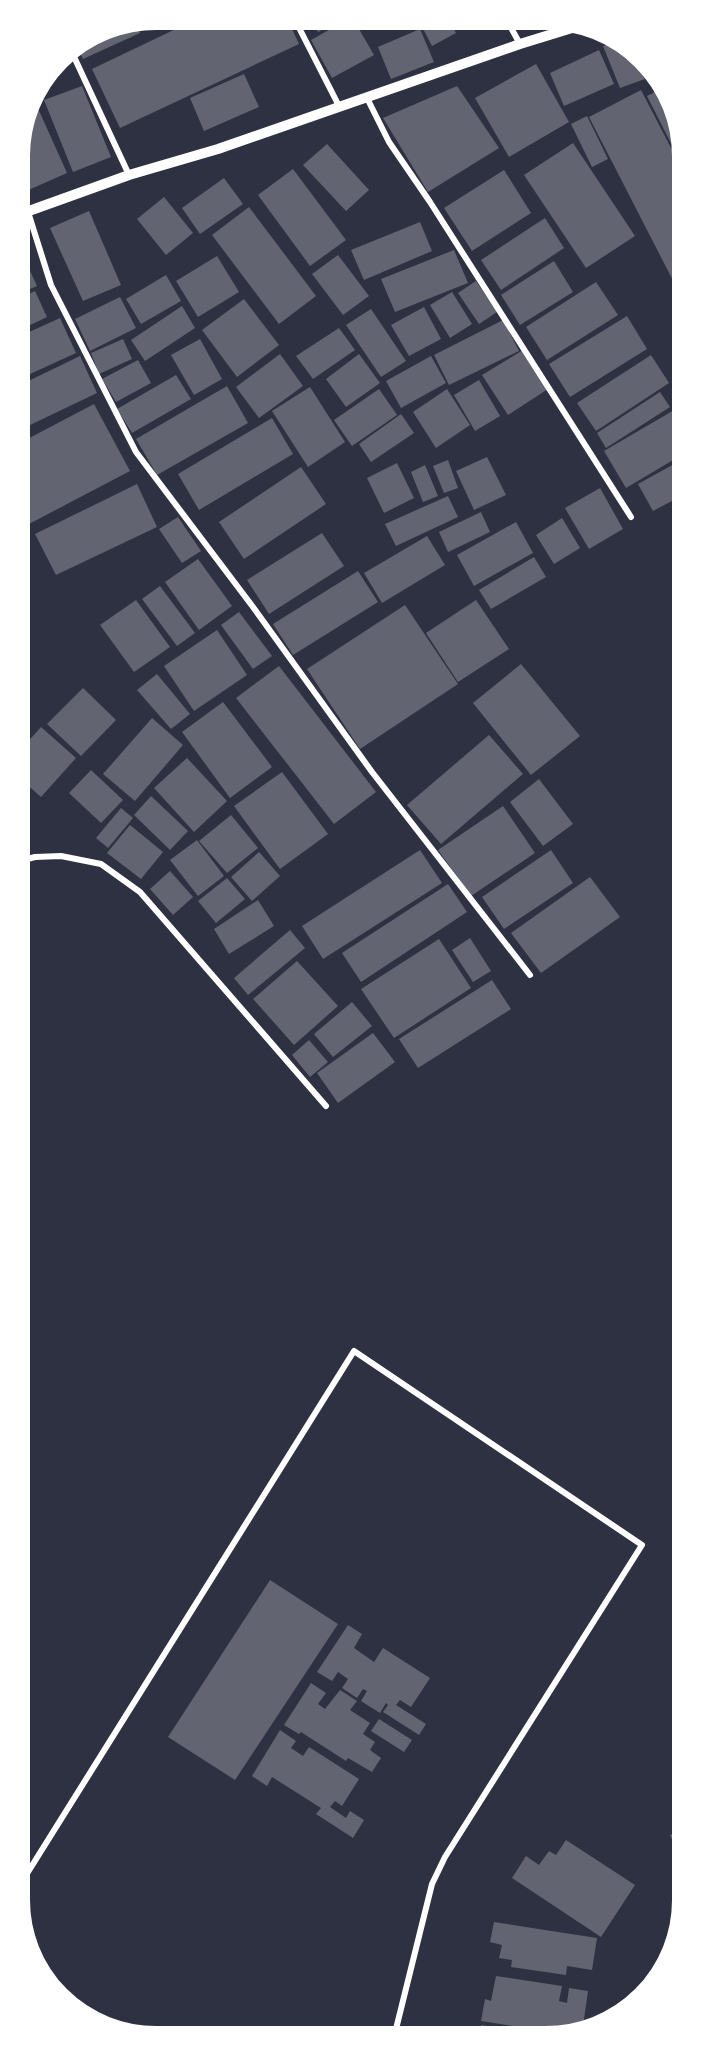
<svg xmlns="http://www.w3.org/2000/svg" width="702" height="2055" font-family="'PT Sans',sans-serif">
  <style>
    .building { fill: #626471 }
    .lines { fill: none; stroke-linecap: round; stroke-linejoin: round }
    .minor { stroke: #fff; stroke-width: 6 }
    .tertiary { stroke: #fff; stroke-width: 10 }
    .rim { fill: none; stroke: #fff; stroke-width: 8 }
  </style>
  <rect width="100%" height="100%" fill="#2d3142"/>
  <g class="building">
    <polygon points="205,15 286,16 299,44 120,128 92,69"/>
    <polygon points="310,16 348,16 318,32"/>
    <polygon points="352,17 374,55 332,78 311,40"/>
    <polygon points="387,17 414,17 393,28"/>
    <polygon points="417,17 447,17 456,33 432,46"/>
    <polygon points="452,17 483,17 459,30"/>
    <polygon points="521,17 546,18 526,28"/>
    <polygon points="134,19 140,33 83,59 75,42 102,26"/>
    <polygon points="420,29 434,62 391,79 378,47"/>
    <polygon points="617,41 646,56 656,75 620,88 603,46"/>
    <polygon points="599,50 614,84 564,106 550,73"/>
    <polygon points="536,64 569,122 509,157 475,98"/>
    <polygon points="244,74 259,107 204,131 190,98"/>
    <polygon points="82,86 111,157 73,172 44,100"/>
    <polygon points="457,86 499,148 428,192 383,118"/>
    <polygon points="663,88 684,128 684,169 647,96"/>
    <polygon points="641,90 684,173 684,302 589,117"/>
    <polygon points="32,95 67,173 15,196 15,146 29,96"/>
    <polygon points="587,116 608,159 592,167 571,124"/>
    <polygon points="573,143 635,236 586,268 524,175"/>
    <polygon points="327,144 369,190 346,211 303,165"/>
    <polygon points="293,169 346,240 310,266 258,195"/>
    <polygon points="504,170 531,213 472,251 444,208"/>
    <polygon points="224,178 243,204 200,234 182,208"/>
    <polygon points="164,197 193,233 166,255 137,219"/>
    <polygon points="249,207 316,296 279,324 212,235"/>
    <polygon points="89,211 121,285 83,301 50,228"/>
    <polygon points="545,218 564,248 501,290 481,260"/>
    <polygon points="420,222 432,251 364,280 351,250"/>
    <polygon points="15,238 37,286 16,295"/>
    <polygon points="454,250 468,283 395,312 381,279"/>
    <polygon points="338,255 369,296 343,315 312,274"/>
    <polygon points="217,256 239,292 198,317 176,281"/>
    <polygon points="554,261 573,292 520,325 501,295"/>
    <polygon points="166,275 181,301 141,324 126,299"/>
    <polygon points="476,281 497,312 479,324 458,293"/>
    <polygon points="596,282 618,315 547,360 526,327"/>
    <polygon points="35,291 47,317 16,332 16,300"/>
    <polygon points="452,292 472,324 450,338 430,305"/>
    <polygon points="120,297 136,328 90,351 75,319"/>
    <polygon points="244,299 279,345 237,377 202,330"/>
    <polygon points="182,306 195,328 145,361 131,340"/>
    <polygon points="424,307 441,339 409,356 391,325"/>
    <polygon points="371,309 406,361 381,377 346,325"/>
    <polygon points="627,316 647,349 570,397 549,364"/>
    <polygon points="60,318 76,353 17,380 16,338"/>
    <polygon points="503,320 519,351 449,385 434,355"/>
    <polygon points="339,328 355,350 313,379 296,356"/>
    <polygon points="123,339 132,359 99,374 91,353"/>
    <polygon points="200,339 222,379 194,395 171,355"/>
    <polygon points="523,350 548,389 508,415 482,375"/>
    <polygon points="280,354 303,386 259,418 236,387"/>
    <polygon points="359,354 380,383 346,407 326,379"/>
    <polygon points="651,355 669,383 596,431 577,403"/>
    <polygon points="80,356 97,393 30,425 16,395 16,387"/>
    <polygon points="431,356 446,383 401,408 386,381"/>
    <polygon points="138,360 151,383 116,402 102,379"/>
    <polygon points="176,375 191,399 132,433 117,409"/>
    <polygon points="479,380 500,416 475,431 454,395"/>
    <polygon points="227,386 248,423 157,475 136,439"/>
    <polygon points="310,387 345,442 308,467 272,411"/>
    <polygon points="379,389 397,415 352,446 334,420"/>
    <polygon points="447,389 470,425 436,448 413,412"/>
    <polygon points="660,392 670,407 606,448 597,433"/>
    <polygon points="94,404 130,471 29,524 16,499 16,445"/>
    <polygon points="681,406 685,411 685,453 626,488 604,451"/>
    <polygon points="401,414 414,433 371,462 359,444"/>
    <polygon points="272,418 293,454 199,510 178,474"/>
    <polygon points="487,457 506,495 474,510 456,471"/>
    <polygon points="685,458 685,494 653,511 638,484"/>
    <polygon points="448,460 458,488 444,493 433,466"/>
    <polygon points="397,463 414,498 384,513 367,478"/>
    <polygon points="425,465 438,496 423,502 411,472"/>
    <polygon points="301,467 326,504 244,559 219,522"/>
    <polygon points="137,484 157,527 56,575 35,534"/>
    <polygon points="600,488 623,529 589,549 565,508"/>
    <polygon points="448,496 458,517 396,546 385,524"/>
    <polygon points="481,512 490,532 448,552 439,532"/>
    <polygon points="178,517 201,551 182,563 159,529"/>
    <polygon points="562,518 580,548 554,564 536,535"/>
    <polygon points="516,522 533,553 474,586 457,555"/>
    <polygon points="322,533 344,566 269,614 247,580"/>
    <polygon points="427,536 445,565 382,603 364,573"/>
    <polygon points="534,557 546,577 491,609 479,590"/>
    <polygon points="198,559 232,606 199,630 165,582"/>
    <polygon points="358,571 378,602 293,655 273,624"/>
    <polygon points="160,586 195,633 177,646 142,599"/>
    <polygon points="136,600 170,647 134,672 100,625"/>
    <polygon points="476,600 509,649 458,682 426,633"/>
    <polygon points="405,605 458,684 360,749 307,669"/>
    <polygon points="239,612 272,656 253,669 221,625"/>
    <polygon points="217,630 247,675 194,711 164,666"/>
    <polygon points="521,664 580,736 531,775 473,703"/>
    <polygon points="279,666 376,792 334,824 236,698"/>
    <polygon points="157,674 190,714 171,729 137,690"/>
    <polygon points="83,688 116,720 81,756 47,724"/>
    <polygon points="223,702 272,767 230,798 182,732"/>
    <polygon points="152,718 183,745 135,801 103,774"/>
    <polygon points="41,727 76,758 41,797 16,775 16,755"/>
    <polygon points="489,735 523,774 441,844 407,805"/>
    <polygon points="187,758 227,801 194,832 154,788"/>
    <polygon points="91,770 123,800 101,823 69,793"/>
    <polygon points="282,772 328,834 280,869 234,806"/>
    <polygon points="539,779 573,824 543,846 510,802"/>
    <polygon points="16,789 28,803 16,813"/>
    <polygon points="151,796 188,831 170,850 134,815"/>
    <polygon points="503,806 535,853 471,896 438,850"/>
    <polygon points="121,808 133,818 108,848 96,838"/>
    <polygon points="231,815 258,848 227,873 199,841"/>
    <polygon points="130,825 163,852 141,879 107,853"/>
    <polygon points="197,840 224,876 198,896 170,860"/>
    <polygon points="420,850 442,883 323,959 302,926"/>
    <polygon points="551,850 573,883 504,929 482,897"/>
    <polygon points="259,852 280,876 252,901 231,877"/>
    <polygon points="170,871 193,897 173,915 150,889"/>
    <polygon points="590,877 620,917 541,973 511,933"/>
    <polygon points="227,878 245,899 216,923 198,901"/>
    <polygon points="448,884 467,912 361,982 342,953"/>
    <polygon points="258,900 274,926 229,954 214,929"/>
    <polygon points="290,930 305,948 248,995 234,978"/>
    <polygon points="470,938 491,971 473,982 452,950"/>
    <polygon points="439,939 471,988 394,1038 361,989"/>
    <polygon points="297,961 338,1006 294,1045 253,999"/>
    <polygon points="492,980 511,1009 418,1068 399,1039"/>
    <polygon points="352,1002 372,1026 333,1057 314,1034"/>
    <polygon points="373,1033 395,1062 338,1103 317,1073"/>
    <polygon points="309,1040 328,1062 310,1077 292,1055"/>
    <polygon points="270,1580 338,1624 235,1780 168,1737"/>
    <polygon points="348,1625 362,1634 354,1648 374,1662 383,1648 430,1678 411,1707 400,1700 396,1705 426,1724 419,1735 383,1712 388,1705 386,1703 380,1713 361,1701 367,1691 363,1689 357,1698 342,1688 348,1679 338,1672 332,1681 317,1672"/>
    <polygon points="311,1683 326,1693 318,1704 325,1709 340,1690 357,1701 350,1710 370,1723 363,1734 375,1742 370,1750 381,1758 372,1772 348,1758 346,1761 301,1732 299,1734 284,1725"/>
    <polygon points="379,1719 412,1740 404,1752 371,1731"/>
    <polygon points="280,1730 296,1741 291,1748 303,1756 309,1747 359,1779 342,1806 335,1801 330,1807 346,1818 350,1811 364,1820 353,1838 316,1814 321,1808 272,1777 267,1786 252,1776"/>
    <polygon points="687,1827 687,1872 670,1835"/>
    <polygon points="566,1840 635,1885 601,1937 512,1878 526,1856 539,1865 549,1851 556,1855"/>
    <polygon points="494,1922 597,1938 592,1970 567,1966 566,1975 511,1967 512,1960 499,1958 502,1945 490,1942"/>
    <polygon points="496,1976 562,1986 559,2001 567,2003 569,1988 588,1991 582,2033 577,2036 481,2021 485,1999 491,2001"/>
    <polygon points="481,2025 552,2036 552,2037 479,2037"/>
  </g>
  <g class="lines">
    <g class="minor">
      <polyline points="293,16 340,108"/>
      <polyline points="505,17 520,44"/>
      <polyline points="69,46 129,175"/>
      <polyline points="367,98 389,142 430,202 631,517"/>
      <polyline points="28,212 51,285 136,452 253,607 372,772 530,975"/>
      <polyline points="16,862 35,857 61,856 101,864 140,892 326,1106"/>
      <polyline points="18,1888 354,1351 642,1545 445,1857 432,1884 394,2037"/>
    </g>
    <polyline class="tertiary" points="15,216 129,175 218,149 520,44 585,24"/>
  </g>
  <path d="M0 0H702V2055H0ZM156 26H546A130 130 0 0 1 676 156V1900A130 130 0 0 1 546 2030H156A130 130 0 0 1 26 1900V156A130 130 0 0 1 156 26Z" fill="#fff" fill-rule="evenodd"/>
  <path class="rim" d="M156 26H546A130 130 0 0 1 676 156V1900A130 130 0 0 1 546 2030H156A130 130 0 0 1 26 1900V156A130 130 0 0 1 156 26Z"/>
</svg>
